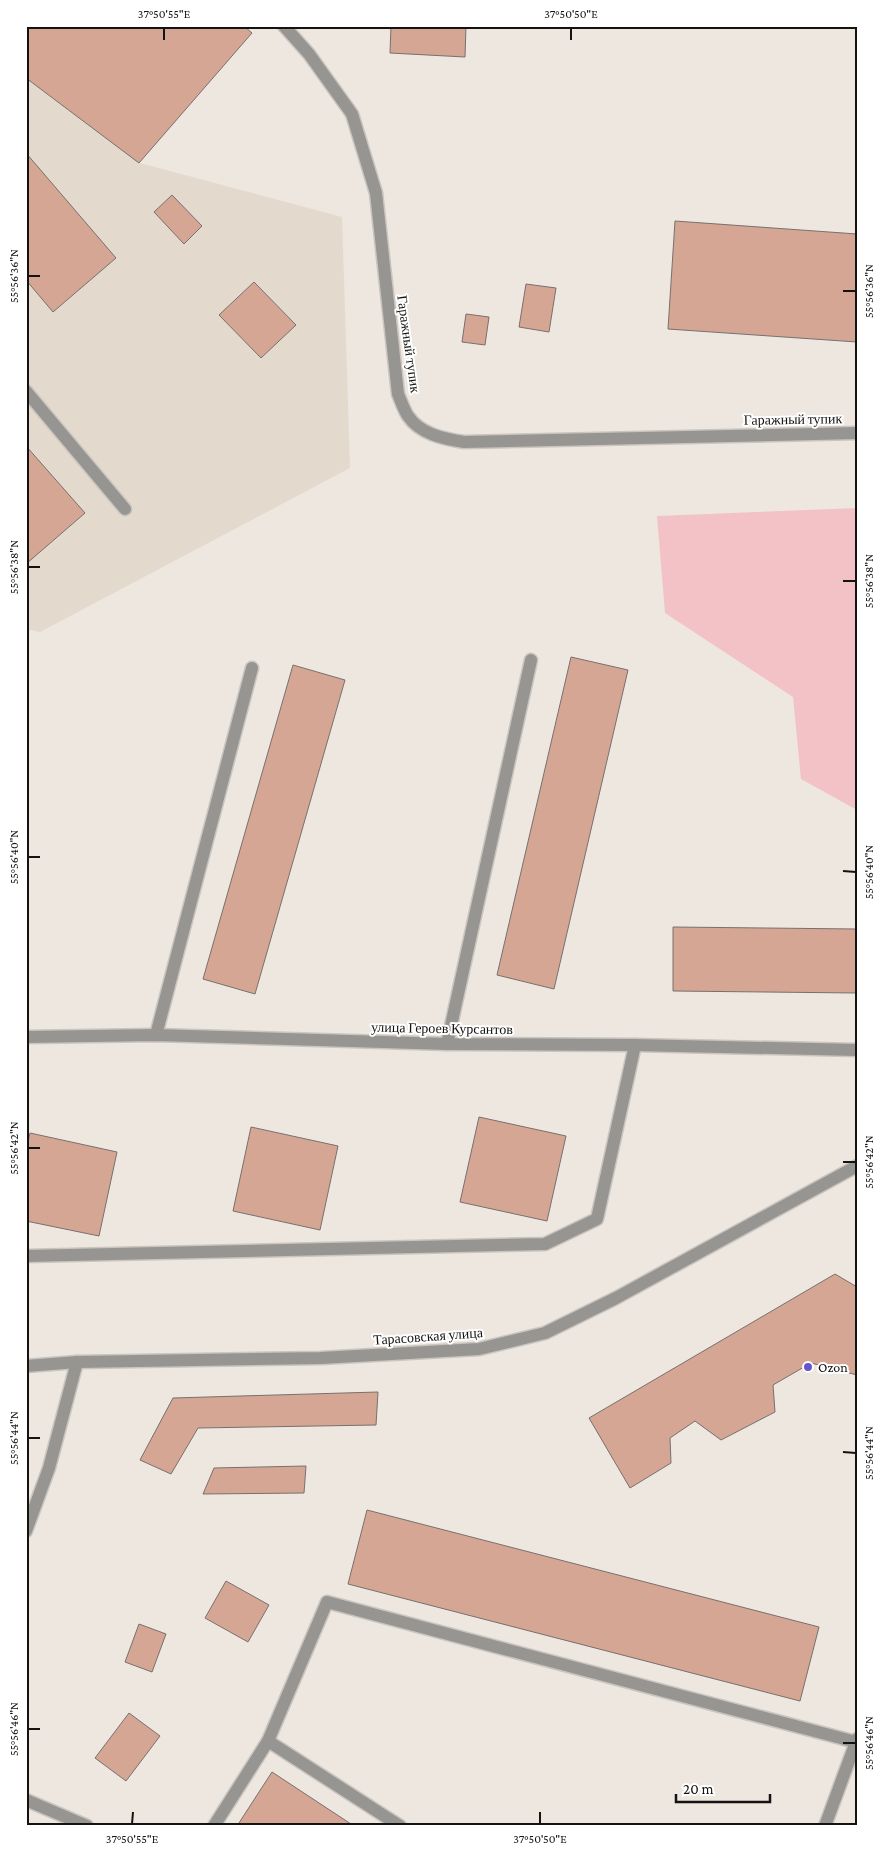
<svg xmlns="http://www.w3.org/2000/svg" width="883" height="1852" font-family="'Crimson Pro',serif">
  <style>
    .built { fill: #e4d9cd }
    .green { fill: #f2c2c6 }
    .building { fill: #d5a694; stroke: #78706d }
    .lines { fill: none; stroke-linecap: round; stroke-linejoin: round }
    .service-casing { stroke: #cac5bf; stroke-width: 15 }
    .minor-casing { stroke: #cac5bf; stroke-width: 15 }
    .tertiary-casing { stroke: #cac5bf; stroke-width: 15 }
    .service { stroke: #969592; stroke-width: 12 }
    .minor { stroke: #969592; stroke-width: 12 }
    .tertiary { stroke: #969592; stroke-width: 12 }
    .ticks { fill: none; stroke: #151311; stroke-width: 2 }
    .poi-dot { fill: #6754cd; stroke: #fff; stroke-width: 2 }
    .labels { text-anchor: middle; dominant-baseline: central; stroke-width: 4; stroke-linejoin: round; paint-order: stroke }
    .street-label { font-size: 14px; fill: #151311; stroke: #fff }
    .poi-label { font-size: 14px; fill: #151311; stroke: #fff; text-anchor: start }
    .neatline { fill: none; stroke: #151311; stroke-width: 2 }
    .ticks-label { font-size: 12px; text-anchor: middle; fill: #151311 }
  </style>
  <rect width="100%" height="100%" fill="#ede7e0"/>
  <polygon class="built" points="26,78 140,163 342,217 350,468 40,632 26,629"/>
  <polygon class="green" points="857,508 857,810 801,779 793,697 665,613 657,516"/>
  <g class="building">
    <polygon points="26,26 244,26 252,33 139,163 26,78"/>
    <polygon points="391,26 466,26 465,57 390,53"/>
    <polygon points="26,153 116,258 53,312 26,280"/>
    <polygon points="172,195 202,226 184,244 154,212"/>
    <polygon points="675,221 857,234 857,342 668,329"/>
    <polygon points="254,282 296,325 261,358 219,315"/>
    <polygon points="526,284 556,288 549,332 519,327"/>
    <polygon points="466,314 489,317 485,345 462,342"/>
    <polygon points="26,446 85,513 26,564"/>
    <polygon points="571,657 628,670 554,989 497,975"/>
    <polygon points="293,665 345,680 255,994 203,979"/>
    <polygon points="673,927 857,929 857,993 673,991"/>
    <polygon points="479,1117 566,1136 547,1221 460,1202"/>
    <polygon points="251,1127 338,1146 320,1230 233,1211"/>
    <polygon points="30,1133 117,1152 99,1236 26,1221 26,1150"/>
    <polygon points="835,1274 857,1287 857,1375 811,1363 773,1385 775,1412 721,1440 695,1421 670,1438 671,1463 630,1488 589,1418"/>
    <polygon points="378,1392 376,1425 198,1428 171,1474 140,1460 173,1398"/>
    <polygon points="306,1466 304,1493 203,1494 214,1468"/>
    <polygon points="367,1510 819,1627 800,1701 348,1584"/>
    <polygon points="226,1581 269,1605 248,1642 205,1618"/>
    <polygon points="139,1624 166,1634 152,1672 125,1662"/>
    <polygon points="129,1713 160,1736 126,1781 95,1758"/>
    <polygon points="272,1772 354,1826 237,1826"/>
  </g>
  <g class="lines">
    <defs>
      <g id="service">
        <polyline points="26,391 125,509"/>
        <polyline points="156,1035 252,668"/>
        <polyline points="447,1044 531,660"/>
        <polyline points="26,1256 545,1244 597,1219 635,1045"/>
        <polyline points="214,1826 268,1741"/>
        <polyline points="400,1826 268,1741 327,1602 856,1742"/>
      </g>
      <g id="minor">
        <path d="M284 26 309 54 352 114 376 193 398 394C401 401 404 410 408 416 420 434 444 439 464 442L857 433"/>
        <polyline points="26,1037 156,1035 447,1044 635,1045 857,1050"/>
        <polyline points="26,1531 49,1468 77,1362"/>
        <polyline points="26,1800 87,1826"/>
        <polyline points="825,1826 857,1739"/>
      </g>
      <polyline id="tertiary" points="26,1366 77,1362 321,1358 479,1349 545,1333 616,1298 857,1166"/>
    </defs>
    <use href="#service" class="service-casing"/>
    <use href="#minor" class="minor-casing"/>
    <use href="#tertiary" class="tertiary-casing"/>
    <use href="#service" class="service"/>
    <use href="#minor" class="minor"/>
    <use href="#tertiary" class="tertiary"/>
  </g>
  <path class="ticks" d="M164 40V28M571 40V28M28 276H40M843 291H856M28 567H40M843 581H856M28 857H40M843 871 856 872M28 1148H40M843 1162H856M28 1438H40M843 1452 856 1453M28 1729H40M843 1743H856M132 1824 133 1812M540 1824V1812"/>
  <circle class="poi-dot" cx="808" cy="1367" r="5"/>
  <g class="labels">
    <g class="street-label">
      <text transform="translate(409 344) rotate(82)">Гаражный тупик</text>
      <text transform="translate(793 419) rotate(-1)">Гаражный тупик</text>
      <text transform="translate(442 1028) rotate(1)">улица Героев Курсантов</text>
      <text transform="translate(428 1336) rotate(-4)">Тарасовская улица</text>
    </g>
    <g class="poi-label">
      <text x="818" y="1367">Ozon</text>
    </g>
  </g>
  <rect width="883" height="1852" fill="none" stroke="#ffffff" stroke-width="55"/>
  <path d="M676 1794v8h94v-8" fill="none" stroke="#151311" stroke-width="2.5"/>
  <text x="683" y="1794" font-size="15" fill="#151311" stroke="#ffffff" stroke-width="4" paint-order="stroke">20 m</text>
  <rect x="28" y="28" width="828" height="1796" class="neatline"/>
  <g class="ticks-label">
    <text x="164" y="18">37°50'55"E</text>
    <text x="571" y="18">37°50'50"E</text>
    <text transform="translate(14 276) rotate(-90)" y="4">55°56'36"N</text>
    <text transform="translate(869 291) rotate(-90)" y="4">55°56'36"N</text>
    <text transform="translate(14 567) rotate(-90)" y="4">55°56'38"N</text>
    <text transform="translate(869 581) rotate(-90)" y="4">55°56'38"N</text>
    <text transform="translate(14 857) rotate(-90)" y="4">55°56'40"N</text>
    <text transform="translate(869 872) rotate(-90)" y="4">55°56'40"N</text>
    <text transform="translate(14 1148) rotate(-90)" y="4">55°56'42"N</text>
    <text transform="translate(869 1162) rotate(-90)" y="4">55°56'42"N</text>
    <text transform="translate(14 1438) rotate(-90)" y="4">55°56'44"N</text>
    <text transform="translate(869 1453) rotate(-90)" y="4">55°56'44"N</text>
    <text transform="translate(14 1729) rotate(-90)" y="4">55°56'46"N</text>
    <text transform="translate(869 1743) rotate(-90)" y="4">55°56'46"N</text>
    <text x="132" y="1843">37°50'55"E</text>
    <text x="540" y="1843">37°50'50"E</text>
  </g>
</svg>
